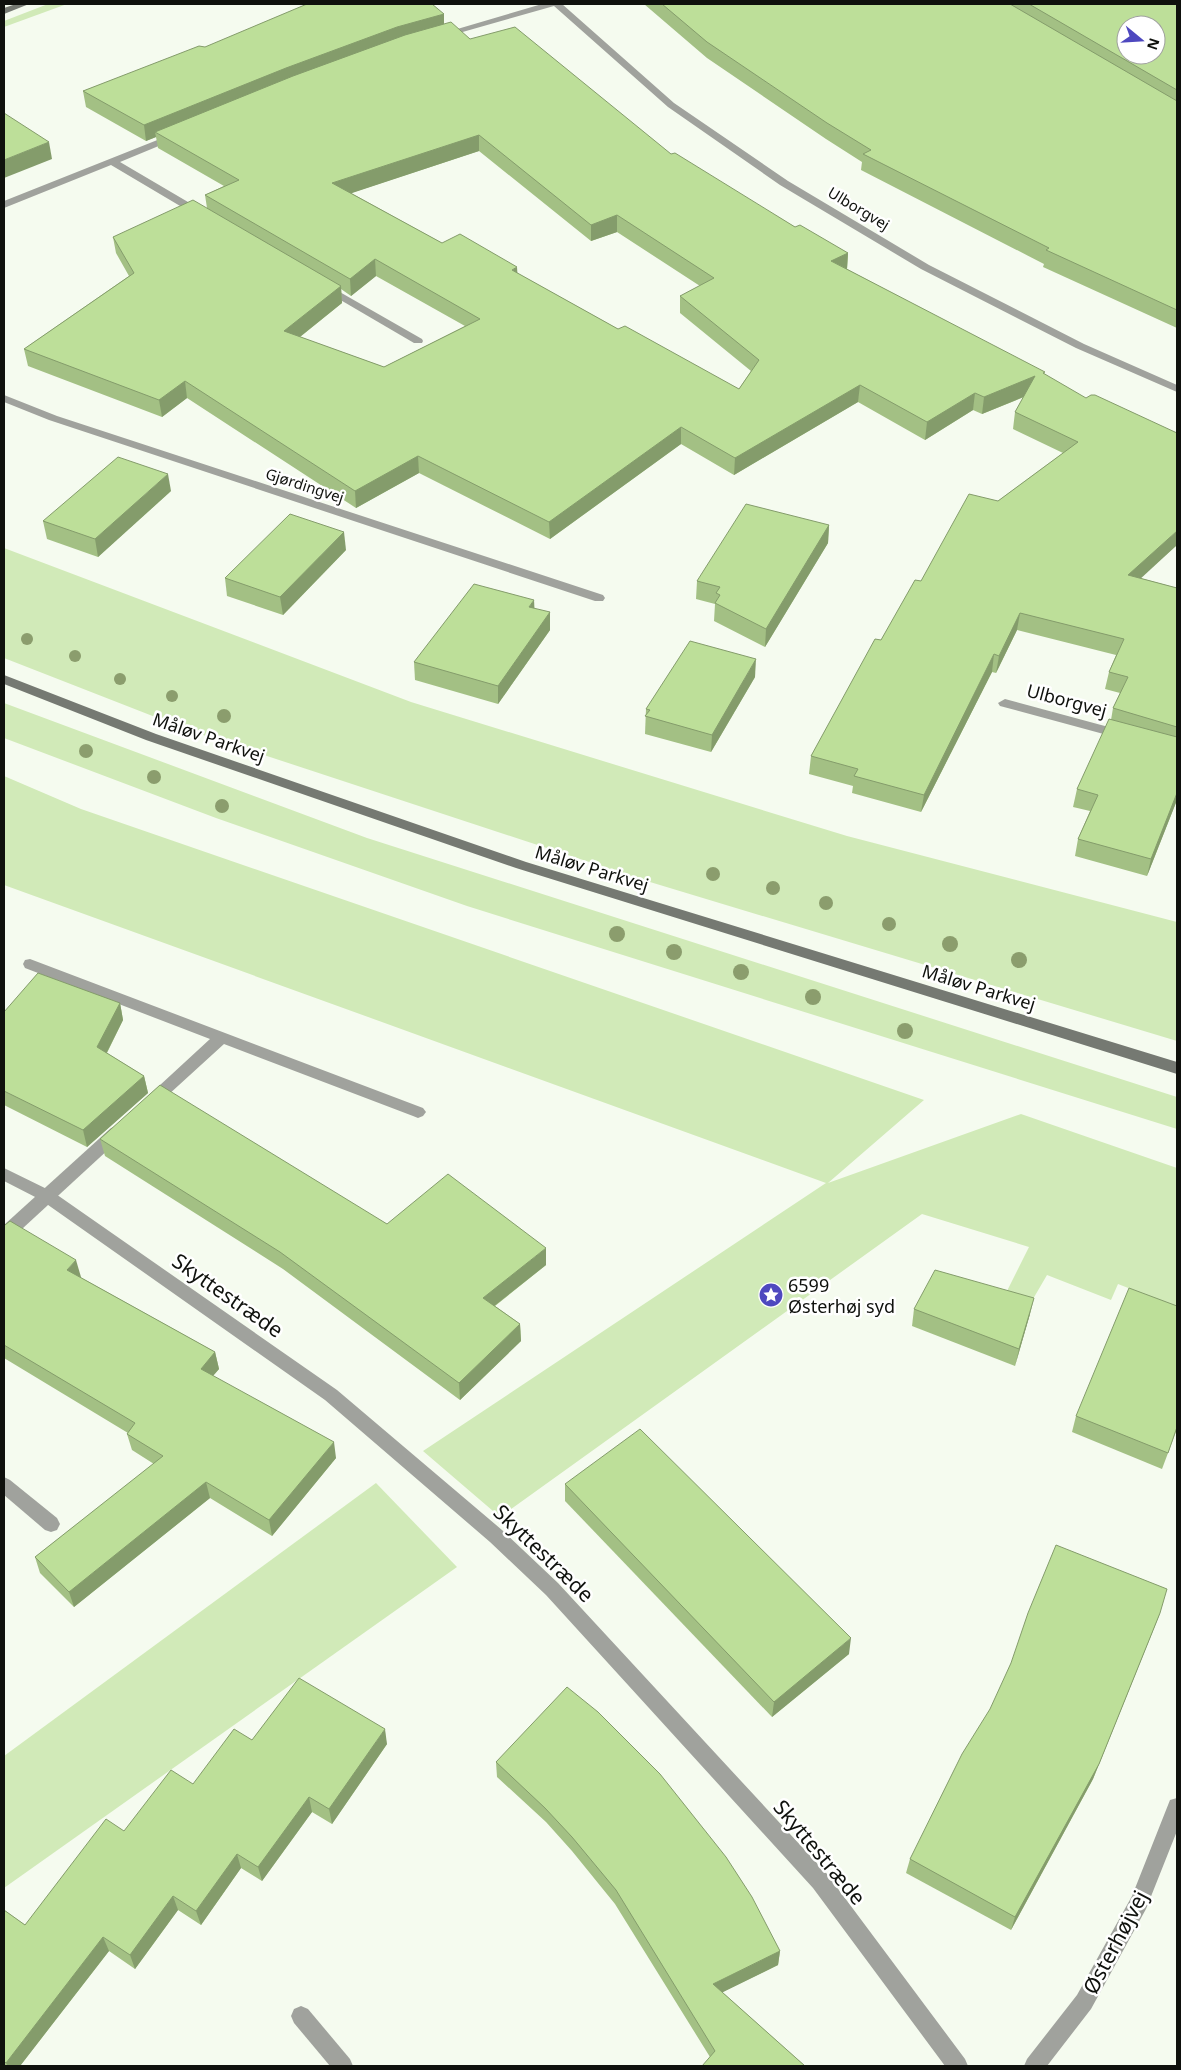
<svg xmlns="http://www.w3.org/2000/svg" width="1181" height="2070" font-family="'Noto Sans',sans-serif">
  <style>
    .green { fill: #d1eab8 }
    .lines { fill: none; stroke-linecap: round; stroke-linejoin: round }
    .lane { fill: #a0a29d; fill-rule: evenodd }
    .street { fill: #a0a29d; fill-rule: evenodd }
    .secondary { fill: #757972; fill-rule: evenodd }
    .tree { fill: #8b9d6d }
    .wall { fill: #a3c084; fill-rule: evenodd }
    .shaded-wall { fill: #849c6b }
    .building { fill: #bddf99; stroke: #849c6b; fill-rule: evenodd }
    .labels { text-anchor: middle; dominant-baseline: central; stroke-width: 5; stroke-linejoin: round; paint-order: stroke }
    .far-street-label { font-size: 15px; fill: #0f110d; stroke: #fff }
    .street-label { font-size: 18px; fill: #0f110d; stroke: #fff }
    .poi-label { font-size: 18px; fill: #0f110d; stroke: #fff; text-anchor: start }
    .near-street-label { font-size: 21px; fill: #0f110d; stroke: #fff }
  </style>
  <rect width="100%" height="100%" fill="#f5fbef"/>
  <g class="green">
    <polygon points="48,4 67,4 4,27 4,21"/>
    <polygon points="4,548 411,702 847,836 1177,922 1177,1041 650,882 191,731 4,658"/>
    <polygon points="4,703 367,838 1177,1097 1177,1129 467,906 216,818 4,738"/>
    <polygon points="4,776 81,809 924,1100 828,1183 1021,1114 1177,1168 1177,1307 1118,1284 1111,1300 1047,1275 1033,1299 1005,1295 1029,1247 922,1214 500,1517 423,1451 826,1183 4,885"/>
    <polygon points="376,1483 457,1567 4,1888 4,1756"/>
  </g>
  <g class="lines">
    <g class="lane">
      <polygon points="30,959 423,1108 426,1112 423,1116 418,1118 413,1116 224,1044 156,1106 151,1108 146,1106 143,1102 146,1098 210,1039 25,968 23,964 25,960"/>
      <polygon points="117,1126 123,1128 125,1132 123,1136 10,1240 4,1241 4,1225 111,1128"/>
      <polygon points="4,1477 10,1480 57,1518 60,1524 57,1530 51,1532 45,1530 4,1495"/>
      <polygon points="301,2006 308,2009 350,2059 353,2066 330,2066 294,2023 291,2016 294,2009"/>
    </g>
    <g class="street">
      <polygon points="542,4 562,4 674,103 788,181 929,265 1084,344 1177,385 1177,392 1076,348 921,269 780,185 668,107 554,6 445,37 439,37 437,35"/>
      <polygon points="175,133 178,134 178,138 120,162 205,212 206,214 205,216 197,216 111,165 4,208 4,201"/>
      <polygon points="324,283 422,339 423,341 422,343 414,343 320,288 319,286"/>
      <polygon points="4,395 57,416 603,595 605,598 603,601 595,601 49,420 4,402"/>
      <polygon points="1005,699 1127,732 1129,735 1127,738 1122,739 1000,706 998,703"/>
      <polygon points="4,1168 53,1192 337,1390 502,1530 558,1583 827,1874 965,2059 968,2066 945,2066 813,1888 546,1595 490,1542 325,1400 41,1200 4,1181"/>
      <polygon points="1177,1798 1177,1831 1146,1909 1091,2009 1047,2066 1024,2066 1027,2059 1077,1995 1132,1896 1170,1800"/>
    </g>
    <g class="secondary">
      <polygon points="16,4 29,4 4,14 4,8"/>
      <polygon points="4,675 156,734 526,862 1177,1062 1177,1074 516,868 146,740 4,684"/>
    </g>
  </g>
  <g class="tree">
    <circle cx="27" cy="639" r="6"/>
    <circle cx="75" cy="656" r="6"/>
    <circle cx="120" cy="679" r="6"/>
    <circle cx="172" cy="696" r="6"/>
    <circle cx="224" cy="716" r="7"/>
    <circle cx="86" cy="751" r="7"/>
    <circle cx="154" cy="777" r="7"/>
    <circle cx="222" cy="806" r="7"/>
    <circle cx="713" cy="874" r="7"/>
    <circle cx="773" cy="888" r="7"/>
    <circle cx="826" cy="903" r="7"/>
    <circle cx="889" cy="924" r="7"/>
    <circle cx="617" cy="934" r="8"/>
    <circle cx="950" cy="944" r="8"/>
    <circle cx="674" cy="952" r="8"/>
    <circle cx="1019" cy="960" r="8"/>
    <circle cx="741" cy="972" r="8"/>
    <circle cx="813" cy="997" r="8"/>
    <circle cx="905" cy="1031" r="8"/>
  </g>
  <g class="wall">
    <polygon points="644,4 1177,4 1177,328 1043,267 1044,264 861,170 862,162 826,139 707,58"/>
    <path d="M444 14V24L671 154 795 227 848 253 847 269 1045 374 1177 545 1140 578 1177 588V800L1147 876 1075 856 1078 839 1090 811 1073 807 1077 789 1111 720 1113 708 1120 693 1105 689 1109 672 1116 655 1017 630 996 673 992 672 921 812 852 793 853 786 809 774 811 756 881 640 921 581 998 501 1063 453 1013 429 1015 412 1024 397 982 414 973 410 925 440 858 402 734 475 681 444 550 539 419 473 356 508 187 398 162 417 28 366 24 349 129 276 116 253 113 237 207 208 205 195 224 186 158 148 156 137 146 141 86 107 83 91 205 47ZM479 151 591 241 617 232 700 286 680 296V313L751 371 739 389 618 329 517 273 442 243 351 193ZM376 276 465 326 384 367 300 337 342 303 341 289 351 296Z"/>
    <polygon points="171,491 98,557 47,539 43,521"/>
    <polygon points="829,525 828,543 765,647 714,621 715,604 696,599 697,581"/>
    <polygon points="346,550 283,615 227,596 225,578"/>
    <polygon points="550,612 550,630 498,704 415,680 414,662"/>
    <polygon points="755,677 711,752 645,734 646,709"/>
    <polygon points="120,1003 123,1020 107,1053 144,1076 148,1093 87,1147 4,1105 4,1012"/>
    <polygon points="100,1139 387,1224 546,1265 495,1306 520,1324 521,1341 460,1400 283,1269 105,1156"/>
    <polygon points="4,1225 80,1277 215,1352 219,1369 213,1376 336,1458 272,1536 210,1498 74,1607 40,1573 35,1557 154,1464 132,1450 127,1434 128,1433 4,1358"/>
    <polygon points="1177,1306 1177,1429 1162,1469 1072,1432 1076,1416"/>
    <polygon points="914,1309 1030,1314 1015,1366 912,1326"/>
    <polygon points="565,1484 849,1654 772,1717 565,1501"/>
    <polygon points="1160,1613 1093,1779 1011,1930 906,1873 910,1859"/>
    <polygon points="252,1740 387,1744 332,1824 312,1812 262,1881 241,1868 201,1925 178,1910 135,1969 109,1951 20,2066 4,2066 4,1910 25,1925 124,1831 193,1784"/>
    <polygon points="496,1762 780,1951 778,1965 722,1992 805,2066 710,2057 615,1904 572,1851 546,1822 497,1777"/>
  </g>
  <g class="shaded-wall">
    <polygon points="444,14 444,30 155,132 156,137 146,141 144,125 286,68 397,27"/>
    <polygon points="479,135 479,151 334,199 332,183"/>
    <polygon points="49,142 52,159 4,178 4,160"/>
    <polygon points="617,215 617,232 591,241 591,225"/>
    <polygon points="848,253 847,269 831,261"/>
    <polygon points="375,259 376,276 351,296 350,279"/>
    <polygon points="517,267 518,283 512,270"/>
    <polygon points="341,286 342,303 286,348 284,331"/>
    <polygon points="1035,376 1033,393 982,414 984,397"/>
    <polygon points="185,381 187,398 162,417 159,400"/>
    <polygon points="860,385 858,402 734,475 735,458"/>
    <polygon points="975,393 973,410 925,440 927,422"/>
    <polygon points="681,427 681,444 550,539 549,522"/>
    <polygon points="418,456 419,473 356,508 355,491"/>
    <polygon points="168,474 171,491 98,557 95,539"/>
    <polygon points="829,525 828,543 765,647 766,629"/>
    <polygon points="1177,531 1177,545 1125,593 1128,575"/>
    <polygon points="344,532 346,550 283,615 280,597"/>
    <polygon points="534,600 535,618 529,607"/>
    <polygon points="550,612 550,630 498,704 498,686"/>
    <polygon points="1020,613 1017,630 996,673 999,656"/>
    <polygon points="994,654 992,672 921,812 924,795"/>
    <polygon points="756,659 755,677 711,752 712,735"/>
    <polygon points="1177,793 1177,800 1147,876 1151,859"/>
    <polygon points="120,1003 123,1020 101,1064 97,1047"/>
    <polygon points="144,1076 148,1093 87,1147 83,1130"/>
    <polygon points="546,1248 546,1265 484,1314 483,1298"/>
    <polygon points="76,1260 81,1277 72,1287 67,1270"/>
    <polygon points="1034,1298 1030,1314 1015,1366 1019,1349"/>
    <polygon points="520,1324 521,1341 460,1400 459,1383"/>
    <polygon points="215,1352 219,1369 204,1386 201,1369"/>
    <polygon points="334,1442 336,1458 272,1536 269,1520"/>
    <polygon points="206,1482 210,1498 74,1607 69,1592"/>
    <polygon points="1160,1613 1093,1779 1011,1930 1015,1917"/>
    <polygon points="851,1638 849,1654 772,1717 774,1702"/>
    <polygon points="385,1729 387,1744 332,1824 329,1809"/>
    <polygon points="309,1797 312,1812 262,1881 258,1867"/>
    <polygon points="237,1854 241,1868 201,1925 196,1911"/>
    <polygon points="173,1896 178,1910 135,1969 130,1955"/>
    <polygon points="103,1937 109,1951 20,2066 8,2066 6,2063"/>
    <polygon points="780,1951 778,1965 711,1998 713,1984"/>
  </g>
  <g class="building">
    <polygon points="307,4 432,4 444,14 397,27 286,68 144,125 83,91 199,46 205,47"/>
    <polygon points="662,4 1010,4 1177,101 1177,310 1046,250 1049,248 863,154 871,150 827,123 707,42"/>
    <path d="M1029 4H1177V90ZM1126 25H1156V55H1126Z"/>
    <path d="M451 22 470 39 515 27 671 154 675 153 795 227 800 225 848 253 831 261 1045 372 1043 373 1086 398 1091 395H1095L1177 433V531L1128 575 1177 588V727L1113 708 1128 677 1109 672 1124 639 1020 613 999 656 994 654 924 795 854 776 858 769 811 756 875 639 881 640 915 580 921 581 969 494 998 501 1078 442 1015 412 1035 376 984 397 975 393 927 422 860 385 735 458 681 427 549 522 418 456 355 491 185 381 159 400 24 349 134 273 113 237 193 200 341 286 284 331 384 367 480 319 375 259 350 279 205 195 239 180 155 132 293 76 405 35ZM479 135 591 225 617 215 714 278 680 296 759 360 739 389 625 326 618 329 512 270 517 267 460 234 442 243 332 183Z"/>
    <polygon points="4,113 49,142 4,160"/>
    <polygon points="118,457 168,474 95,539 43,521"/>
    <polygon points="746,504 829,525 766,629 715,603 720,595 716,593 720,587 697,581"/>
    <polygon points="290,514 344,532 280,597 225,578"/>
    <polygon points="474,584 534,600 529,607 550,612 498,686 414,662"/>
    <polygon points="690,641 756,659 712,735 645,716 650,710 646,709"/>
    <polygon points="1109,719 1177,737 1177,793 1151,859 1078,839 1098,795 1077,789"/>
    <polygon points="38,973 120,1003 97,1047 144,1076 83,1130 4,1091 4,1012"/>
    <polygon points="160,1085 387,1224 448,1174 546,1248 483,1298 520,1324 459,1383 280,1252 100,1139"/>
    <polygon points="10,1221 76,1260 67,1270 215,1352 201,1369 334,1442 269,1520 206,1482 69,1592 35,1557 163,1456 127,1434 135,1423 4,1345 4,1225 5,1225"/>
    <polygon points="935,1270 1034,1298 1019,1349 914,1309"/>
    <polygon points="1129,1288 1177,1306 1177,1427 1168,1453 1076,1416"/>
    <polygon points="640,1429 851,1638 774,1702 565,1484"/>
    <polygon points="1056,1545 1167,1589 1160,1613 1099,1764 1015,1917 910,1859 962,1754 990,1709 1011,1663 1028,1613"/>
    <polygon points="299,1678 385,1729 329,1809 309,1797 258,1867 237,1854 196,1911 173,1896 130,1955 103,1937 6,2063 4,2061 4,1910 25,1925 106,1819 124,1831 171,1770 193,1784 234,1729 252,1740"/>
    <polygon points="567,1687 598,1712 660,1774 726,1857 752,1897 780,1951 713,1984 805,2066 702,2066 715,2051 616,1890 572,1837 545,1808 496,1762"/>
  </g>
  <defs>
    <symbol id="sight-disc" viewBox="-11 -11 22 22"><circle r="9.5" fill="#4e48bf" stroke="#fff"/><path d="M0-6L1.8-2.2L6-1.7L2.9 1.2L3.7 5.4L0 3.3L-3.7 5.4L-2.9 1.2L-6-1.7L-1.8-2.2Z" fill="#fff"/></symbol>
  </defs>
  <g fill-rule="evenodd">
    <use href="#sight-disc" x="757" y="1281" width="28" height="28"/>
  </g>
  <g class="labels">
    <g class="far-street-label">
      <text transform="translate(859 208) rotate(31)">Ulborgvej</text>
      <text transform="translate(305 485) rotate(18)">Gjørdingvej</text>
    </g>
    <g class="street-label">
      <text transform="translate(1067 700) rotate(15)">Ulborgvej</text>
      <text transform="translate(209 737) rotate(19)">Måløv Parkvej</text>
      <text transform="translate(592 868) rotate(17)">Måløv Parkvej</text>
      <text transform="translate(979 987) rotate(17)">Måløv Parkvej</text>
    </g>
    <g class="poi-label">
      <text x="788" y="1285">6599<tspan x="788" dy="21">Østerhøj syd</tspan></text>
    </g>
    <g class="near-street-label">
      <text transform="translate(228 1295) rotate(35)">Skyttestræde</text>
      <text transform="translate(544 1553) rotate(44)">Skyttestræde</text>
      <text transform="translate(820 1852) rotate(50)">Skyttestræde</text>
      <text transform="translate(1115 1942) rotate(-62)">Østerhøjvej</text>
    </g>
  </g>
  <rect width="1181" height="2070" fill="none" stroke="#0f110d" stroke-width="10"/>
  <g transform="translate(1141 40) rotate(108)"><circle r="24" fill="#ffffff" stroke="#9fa09e"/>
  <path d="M0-4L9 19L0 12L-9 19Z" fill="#4e48bf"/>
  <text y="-8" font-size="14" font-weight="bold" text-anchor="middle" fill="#0f110d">N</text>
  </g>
</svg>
